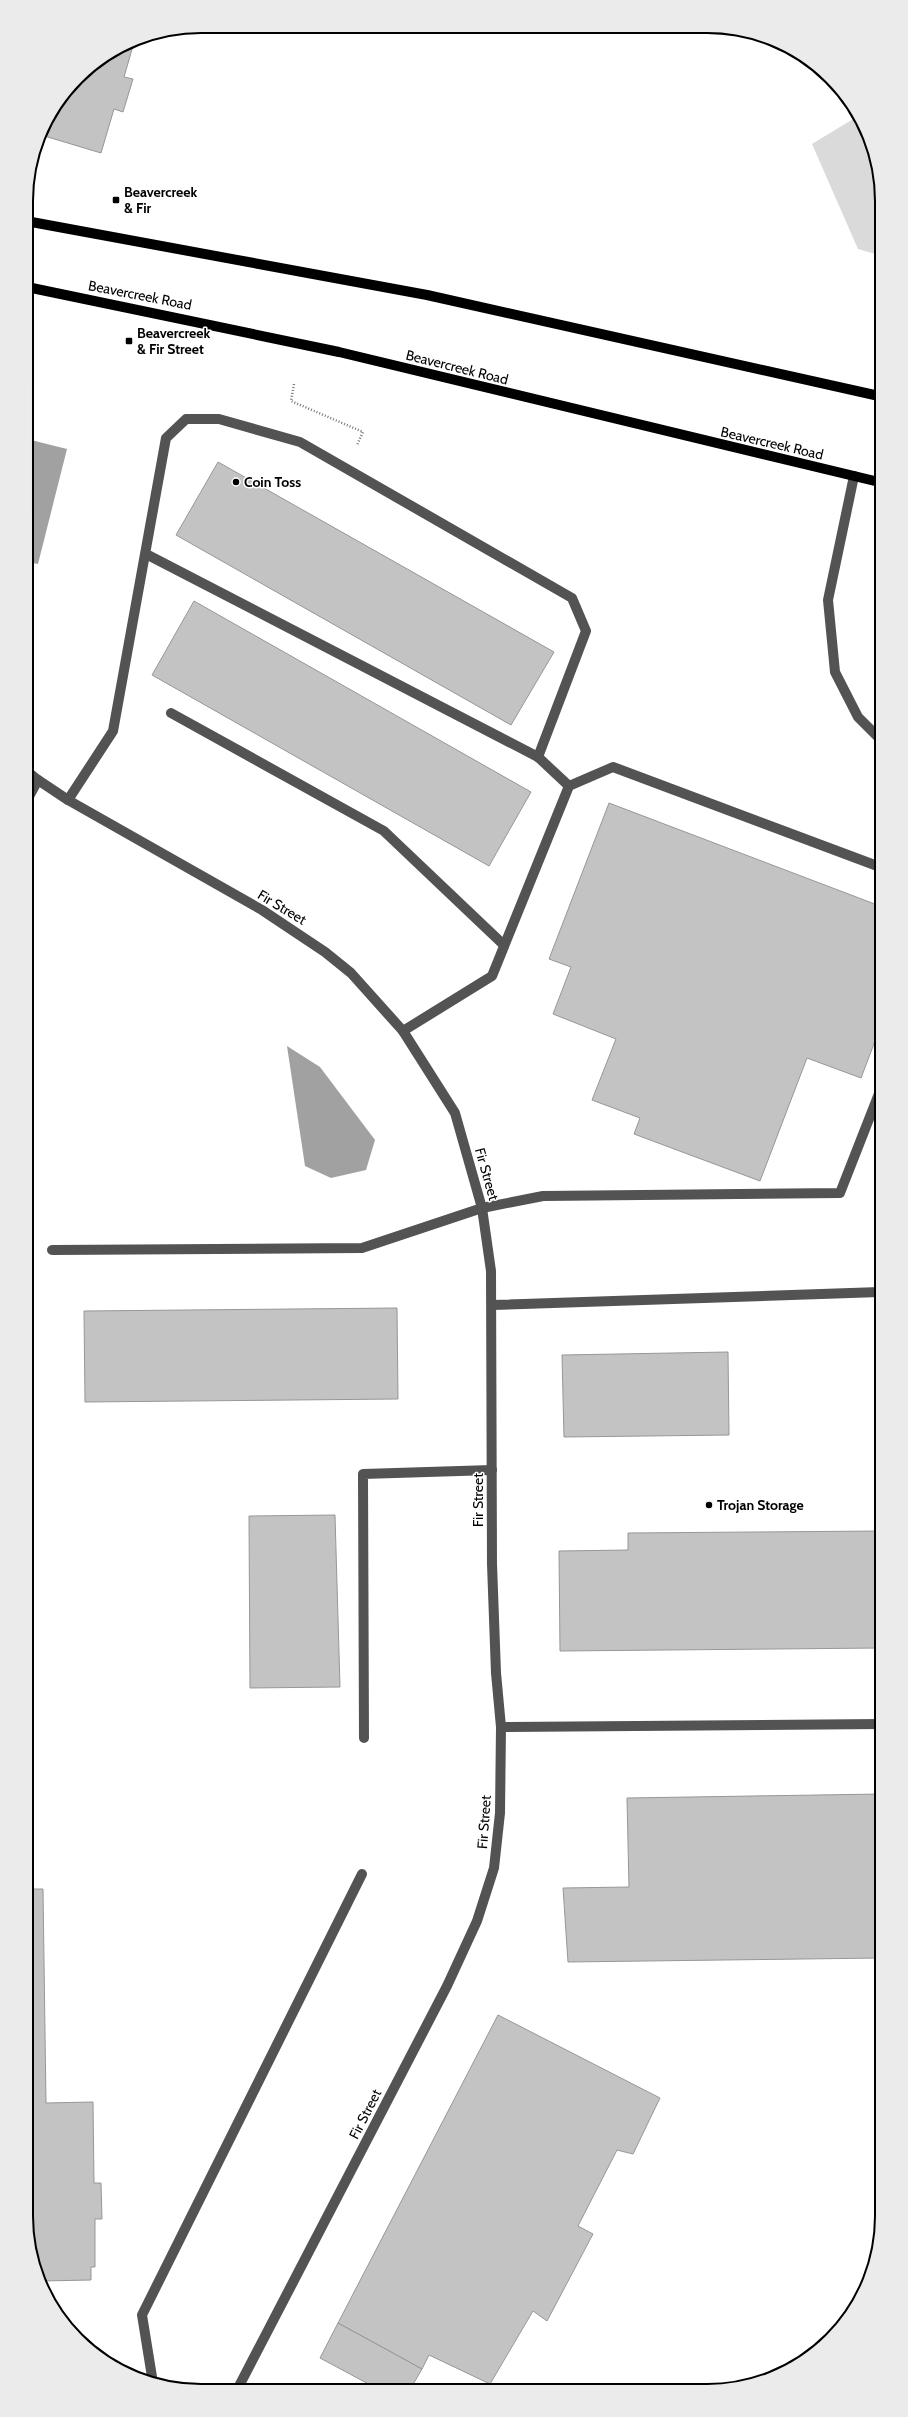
<svg xmlns="http://www.w3.org/2000/svg" width="908" height="2417" font-family="Cabin,sans-serif">
  <style>
    .green { fill: #dadada }
    .water { fill: #a1a1a1 }
    .building { fill: #c3c3c3; stroke: #979797 }
    .lines { fill: none; stroke-linecap: round; stroke-linejoin: round }
    .path { stroke: #757575; stroke-width: 2.5; stroke-dasharray: 1 2; stroke-linecap: butt }
    .minor { stroke: #535353; stroke-width: 10 }
    .major { stroke: #000; stroke-width: 10 }
    .poi-dot { fill: #000; stroke: #fff; stroke-width: 1.5 }
    .labels { text-anchor: middle; dominant-baseline: central; stroke-width: 3; stroke-linejoin: round; paint-order: stroke }
    .poi-label { font-size: 14px; font-weight: bold; fill: #000; stroke: #fff; text-anchor: start }
    .street-label { font-size: 14px; fill: #000; stroke: #fff }
    .rim { fill: none; stroke: #000; stroke-width: 2 }
  </style>
  <rect width="100%" height="100%" fill="#fff"/>
  <path class="green" d="M858 116C886 155 879 209 879 255L858 249 812 144Z"/>
  <g class="water">
    <polygon points="27,439 67,449 38,564 27,562"/>
    <polygon points="287,1046 320,1067 375,1140 366,1170 331,1178 305,1166"/>
  </g>
  <g class="building">
    <polygon points="135,39 124,77 133,79 123,112 114,109 101,153 41,135 44,124 86,70"/>
    <polygon points="218,462 554,652 511,725 176,535"/>
    <polygon points="194,601 531,792 489,866 152,675"/>
    <polygon points="609,803 880,906 880,1028 861,1078 807,1058 760,1181 634,1134 640,1118 592,1100 616,1039 553,1014 571,967 549,959"/>
    <polygon points="397,1308 398,1399 85,1402 84,1311"/>
    <polygon points="728,1352 729,1435 564,1437 562,1355"/>
    <polygon points="335,1515 340,1687 250,1688 249,1516"/>
    <polygon points="881,1531 881,1648 560,1651 559,1551 628,1550 628,1533"/>
    <polygon points="881,1794 881,1958 568,1962 563,1888 629,1887 627,1798"/>
    <polygon points="29,1889 43,1889 46,2103 93,2102 94,2183 101,2183 102,2219 95,2219 95,2267 91,2267 91,2280 41,2281 29,2250"/>
    <polygon points="498,2015 660,2098 633,2154 617,2150 578,2226 593,2234 547,2321 533,2311 490,2384 429,2355 422,2369 338,2323"/>
    <polygon points="338,2323 422,2369 411,2388 376,2388 320,2358"/>
  </g>
  <g class="lines">
    <polyline class="path" points="294,384 291,401 363,432 357,445"/>
    <g class="minor">
      <polyline points="854,476 828,600 835,672 858,717 879,738"/>
      <polyline points="146,554 538,757"/>
      <polyline points="171,713 384,831 504,945"/>
      <polyline points="27,771 38,780 68,800 262,910 325,952 351,973 403,1031 455,1113 482,1208 491,1271 492,1564 496,1673 501,1727 500,1813 494,1868 477,1921 447,1986 238,2388"/>
      <polyline points="27,800 38,780"/>
      <polyline points="68,800 113,731 166,438 186,419 219,419 300,442 572,598 586,631 538,757 569,786"/>
      <polyline points="403,1031 492,976 569,786 613,767 880,867"/>
      <polyline points="52,1250 362,1248 482,1208 543,1196 840,1193 880,1091"/>
      <polyline points="492,1305 880,1292"/>
      <polyline points="501,1727 881,1724"/>
      <polyline points="364,1738 363,1474 492,1470"/>
      <polyline points="153,2383 142,2315 362,1874"/>
    </g>
    <g class="major">
      <polyline points="26,221 427,295 879,396"/>
      <polyline points="27,287 339,352 879,482"/>
    </g>
  </g>
  <g class="poi-dot">
    <rect x="112" y="196" width="8" height="8" rx="2"/>
    <rect x="125" y="337" width="8" height="8" rx="2"/>
    <circle cx="236" cy="482" r="4"/>
    <circle cx="709" cy="1505" r="4"/>
  </g>
  <g class="labels">
    <g class="poi-label">
      <text x="124" y="192">Beavercreek<tspan x="124" dy="16">&amp; Fir</tspan></text>
      <text x="137" y="333">Beavercreek<tspan x="137" dy="16">&amp; Fir Street</tspan></text>
      <text x="244" y="482">Coin Toss</text>
      <text x="717" y="1505">Trojan Storage</text>
    </g>
    <g class="street-label">
      <text transform="translate(140 295) rotate(11)">Beavercreek Road</text>
      <text transform="translate(457 367) rotate(14)">Beavercreek Road</text>
      <text transform="translate(772 443) rotate(13)">Beavercreek Road</text>
      <text transform="translate(282 907) rotate(31)">Fir Street</text>
      <text transform="translate(487 1174) rotate(74)">Fir Street</text>
      <text transform="translate(478 1500) rotate(-90)">Fir Street</text>
      <text transform="translate(484 1822) rotate(-86)">Fir Street</text>
      <text transform="translate(365 2114) rotate(-63)">Fir Street</text>
    </g>
  </g>
  <path d="M0 0H908V2417H0ZM201 33H707A168 168 0 0 1 875 201V2216A168 168 0 0 1 707 2384H201A168 168 0 0 1 33 2216V201A168 168 0 0 1 201 33Z" fill="#ebebeb" fill-rule="evenodd"/>
  <path class="rim" d="M201 33H707A168 168 0 0 1 875 201V2216A168 168 0 0 1 707 2384H201A168 168 0 0 1 33 2216V201A168 168 0 0 1 201 33Z"/>
</svg>
